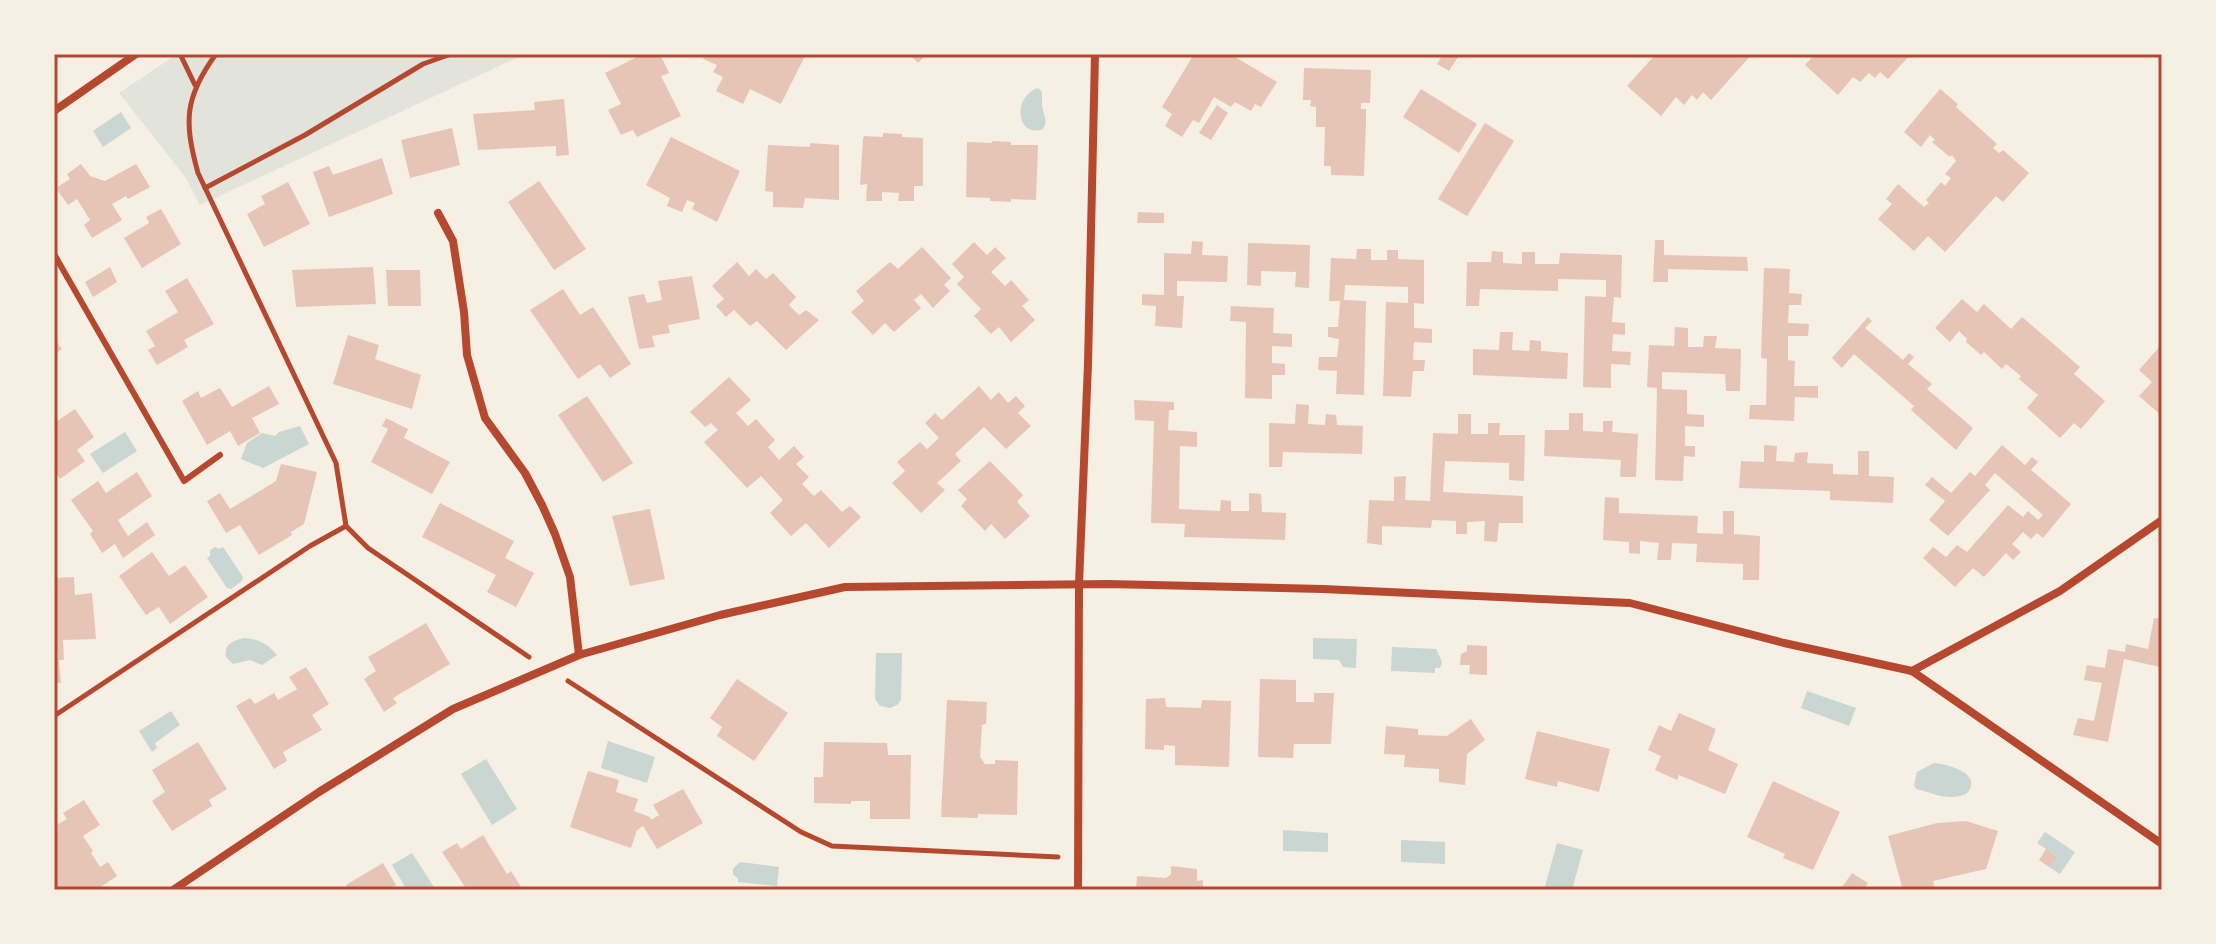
<svg xmlns="http://www.w3.org/2000/svg" width="2216" height="944" font-family="'Work Sans',sans-serif">
  <style>
    .green { fill: #e2e4dc }
    .water { fill: #c9d6d2 }
    .building { fill: #e6c5b7 }
    .lines { fill: none; stroke-linecap: round; stroke-linejoin: round }
    .path { stroke: #b5482f; stroke-width: 5 }
    .service { stroke: #b5482f; stroke-width: 6 }
    .minor { stroke: #b5482f; stroke-width: 8 }
    .neatline { fill: none; stroke: #b5482f; stroke-width: 3 }
  </style>
  <rect width="100%" height="100%" fill="#f6efe4"/>
  <polygon class="green" points="177,54 525,54 200,205 186,178 119,93"/>
  <g class="water">
    <path d="M1038 88 1042 92V106L1046 122 1043 129C1017 139 1011 97 1038 88Z"/>
    <polygon points="121,112 131,128 103,147 93,131"/>
    <polygon points="300,426 309,444 263,468 241,459 247,443 262,433 275,436 279,432"/>
    <polygon points="125,432 137,451 103,473 90,454"/>
    <polygon points="215,547 219,549 223,547 243,577 242,581 231,589 227,588 207,558 210,556 210,550"/>
    <path d="M244 638C259 639 268 644 277 655L262 665 250 660 233 664 226 657C224 644 232 641 244 638Z"/>
    <polygon points="1313,638 1357,639 1356,668 1343,667 1339,660 1313,659"/>
    <polygon points="1392,647 1436,649 1442,662 1440,668 1435,668 1435,673 1391,671"/>
    <polygon points="876,653 902,653 901,700 897,705 890,708 880,706 875,699"/>
    <polygon points="1807,691 1856,708 1849,726 1801,708"/>
    <polygon points="171,711 180,725 155,743 157,748 152,752 139,731"/>
    <polygon points="608,741 655,757 647,783 601,768"/>
    <polygon points="486,759 517,809 492,825 461,774"/>
    <path d="M1934 763C1946 764 1979 772 1970 789 1968 793 1965 795 1960 796 1945 800 1930 792 1916 789L1914 785 1917 772Z"/>
    <polygon points="1283,830 1328,833 1328,852 1283,851"/>
    <polygon points="2045,832 2075,852 2060,874 2049,867 2056,856 2037,843"/>
    <polygon points="1401,840 1445,842 1445,864 1401,862"/>
    <polygon points="1557,843 1583,850 1572,890 1544,890"/>
    <polygon points="412,853 436,890 407,890 392,865"/>
    <polygon points="740,862 779,867 777,886 738,882 738,879 733,874 733,869"/>
  </g>
  <g class="building">
    <polygon points="643,54 660,54 669,73 661,76 681,116 637,137 633,130 621,135 608,110 621,104 605,73"/>
    <polygon points="706,54 768,54 773,56 774,54 806,54 781,104 750,89 743,104 716,91 723,77 713,72 717,65 703,59"/>
    <polygon points="909,54 927,54 918,63"/>
    <polygon points="1194,54 1233,54 1232,55 1277,82 1261,107 1255,104 1251,111 1235,102 1231,107 1214,97 1199,123 1193,120 1182,137 1165,126 1172,114 1162,107"/>
    <polygon points="1443,54 1460,54 1449,71 1437,64"/>
    <polygon points="1656,54 1752,54 1711,100 1703,92 1697,100 1692,95 1684,105 1676,97 1661,116 1627,86"/>
    <polygon points="1815,54 1911,54 1888,79 1880,72 1875,78 1869,73 1860,82 1853,77 1838,95 1805,65"/>
    <polygon points="1304,68 1371,70 1370,103 1361,103 1361,109 1366,109 1366,121 1364,176 1331,175 1331,166 1324,166 1325,127 1316,127 1316,107 1310,106 1311,100 1303,100"/>
    <polygon points="1421,89 1477,124 1459,153 1403,117"/>
    <polygon points="1940,89 1958,104 1956,107 1997,144 1993,148 1999,153 2003,150 2029,173 2003,202 1996,196 1945,252 1928,236 1914,251 1878,219 1892,204 1886,199 1898,184 1924,207 1929,203 1926,200 1941,182 1945,186 1951,178 1945,174 1956,161 1952,155 1950,157 1932,142 1935,140 1930,135 1921,147 1904,132"/>
    <polygon points="564,99 569,155 556,156 556,146 478,150 473,114 535,110 534,102"/>
    <polygon points="1217,105 1228,113 1211,140 1199,133"/>
    <polygon points="1485,123 1514,141 1467,216 1438,199"/>
    <polygon points="452,128 460,165 410,178 401,140"/>
    <polygon points="883,133 902,134 902,137 923,138 923,186 914,186 914,201 898,201 899,193 882,192 882,201 866,201 867,184 860,185 863,139 864,136 883,137"/>
    <polygon points="671,137 740,171 717,222 692,209 695,203 687,200 682,212 667,206 670,198 646,185"/>
    <polygon points="992,141 1011,142 1011,145 1038,145 1036,200 1011,199 1011,202 990,201 990,198 966,197 967,142 992,143"/>
    <polygon points="810,143 839,145 839,200 805,198 803,208 773,207 773,192 765,191 768,145 810,147"/>
    <polygon points="382,158 393,194 329,217 313,172 329,166 333,175"/>
    <polygon points="81,164 90,176 105,181 136,164 150,187 128,199 126,196 112,204 122,220 92,238 84,225 90,220 77,199 68,205 56,188 70,179 67,174"/>
    <polygon points="539,181 586,249 554,270 508,202"/>
    <polygon points="288,182 310,224 264,247 247,214 265,204 261,196"/>
    <polygon points="161,209 181,244 142,268 124,238 149,223 146,217"/>
    <polygon points="1138,212 1164,213 1164,223 1137,223"/>
    <polygon points="1655,240 1664,240 1664,255 1747,257 1748,271 1668,269 1668,282 1653,282"/>
    <polygon points="1192,241 1203,242 1202,255 1228,256 1227,282 1177,281 1177,296 1184,296 1182,328 1155,326 1156,306 1142,305 1142,294 1164,295 1164,253 1191,254"/>
    <polygon points="974,242 987,255 995,247 1006,258 991,272 1005,286 1011,280 1029,300 1022,306 1035,320 1011,342 999,327 991,334 974,316 981,309 957,284 964,277 952,264"/>
    <polygon points="1248,243 1310,245 1309,288 1295,287 1296,272 1261,271 1261,286 1247,285"/>
    <polygon points="922,247 951,278 944,285 950,291 933,308 921,294 914,300 921,308 894,332 885,323 873,335 851,312 864,301 856,291 890,262 898,269"/>
    <polygon points="1357,249 1371,249 1371,260 1387,260 1387,250 1398,250 1398,259 1424,260 1424,304 1414,303 1414,328 1432,329 1432,343 1414,342 1413,360 1425,360 1424,371 1413,371 1411,397 1383,396 1386,302 1408,303 1408,287 1345,285 1344,300 1366,301 1364,395 1336,394 1337,371 1318,370 1319,357 1337,357 1339,339 1328,337 1328,327 1338,327 1340,301 1329,301 1331,258 1356,259"/>
    <polygon points="1492,251 1503,252 1503,263 1522,264 1522,252 1535,252 1535,264 1559,264 1560,253 1622,255 1621,298 1614,297 1612,322 1625,323 1625,335 1613,334 1612,351 1631,352 1630,365 1611,364 1611,388 1583,387 1585,296 1606,297 1606,280 1558,279 1558,291 1480,289 1479,306 1466,306 1467,262 1491,262"/>
    <polygon points="737,262 749,276 756,269 766,279 773,273 796,297 789,305 799,315 806,310 819,320 786,350 757,321 750,326 734,310 726,317 716,306 724,299 712,286"/>
    <polygon points="110,267 117,282 93,297 85,282"/>
    <polygon points="373,267 376,304 296,307 292,270"/>
    <polygon points="1764,268 1790,269 1789,293 1802,294 1801,305 1789,305 1788,323 1809,324 1808,336 1788,336 1788,360 1795,361 1794,386 1818,386 1818,398 1795,397 1794,421 1749,419 1750,405 1766,405 1767,359 1761,358"/>
    <polygon points="386,270 420,270 421,306 388,306"/>
    <polygon points="692,276 700,319 668,325 670,333 652,336 655,347 639,349 628,297 644,294 647,303 662,300 658,281"/>
    <polygon points="187,278 214,324 184,340 188,347 157,365 148,350 155,346 146,331 178,312 165,291"/>
    <polygon points="563,289 580,315 593,307 631,364 610,378 600,364 578,379 530,310"/>
    <polygon points="1962,299 1977,312 1984,304 2011,329 2022,317 2080,367 2074,374 2105,401 2081,429 2074,423 2060,438 2027,408 2038,395 2019,379 2021,376 2006,364 2002,369 1984,352 1981,355 1966,342 1967,339 1959,331 1950,342 1935,328"/>
    <polygon points="1231,306 1274,308 1273,333 1292,334 1292,347 1272,346 1272,363 1285,364 1285,375 1272,375 1272,399 1245,398 1246,322 1230,321"/>
    <polygon points="1868,317 1872,321 1865,328 1903,360 1909,353 1914,357 1908,364 1932,384 1927,389 1973,428 1956,450 1911,410 1914,406 1854,354 1842,368 1832,358"/>
    <polygon points="1675,327 1688,328 1688,347 1703,347 1704,336 1717,336 1715,348 1741,349 1740,391 1726,391 1725,374 1662,372 1662,389 1687,390 1687,414 1704,415 1704,427 1685,426 1685,446 1695,446 1695,457 1684,456 1683,481 1655,480 1657,388 1647,387 1649,345 1674,346"/>
    <polygon points="1500,332 1513,332 1512,350 1529,351 1530,340 1541,341 1541,351 1568,353 1567,379 1473,375 1473,349 1499,350"/>
    <polygon points="348,335 379,345 375,359 421,375 412,409 333,384"/>
    <polygon points="54,338 62,349 54,355"/>
    <polygon points="2162,344 2162,416 2139,396 2152,382 2139,370"/>
    <polygon points="729,377 751,400 736,413 748,426 756,419 775,440 768,447 779,460 794,446 804,457 796,464 809,477 802,484 814,496 821,490 842,512 850,506 861,517 829,548 806,523 791,536 770,513 783,500 761,476 747,488 704,442 718,430 711,423 705,427 690,412"/>
    <polygon points="269,386 279,404 252,418 260,433 238,446 230,431 207,445 182,401 198,391 201,398 220,388 232,407"/>
    <polygon points="979,386 991,400 999,392 1008,403 1016,396 1025,406 1018,413 1031,426 1006,449 984,427 955,454 961,461 937,483 945,490 921,513 892,483 905,471 897,462 920,442 927,449 939,438 925,423 935,413 942,420"/>
    <polygon points="587,396 633,463 603,482 558,415"/>
    <polygon points="1134,400 1174,402 1174,410 1169,410 1168,430 1197,432 1197,447 1180,446 1179,509 1220,511 1221,500 1231,501 1231,511 1249,511 1249,493 1261,494 1262,512 1286,513 1285,540 1184,537 1185,524 1151,523 1154,421 1135,420"/>
    <polygon points="1296,404 1309,405 1308,424 1325,425 1326,414 1336,415 1337,425 1363,426 1362,454 1283,452 1282,467 1269,467 1269,423 1295,424"/>
    <polygon points="75,409 94,437 77,450 85,461 60,479 54,470 54,463 57,460 54,455 54,423"/>
    <polygon points="1569,413 1583,413 1583,431 1603,432 1603,421 1613,421 1612,432 1638,434 1636,477 1620,477 1621,460 1544,456 1545,430 1569,430"/>
    <polygon points="1458,414 1471,414 1471,434 1488,434 1488,423 1500,423 1499,435 1525,435 1524,481 1509,480 1509,463 1445,461 1443,492 1523,496 1523,523 1499,523 1497,542 1484,541 1485,521 1467,522 1467,534 1456,534 1456,521 1432,520 1431,528 1382,526 1382,545 1367,543 1369,500 1394,501 1394,477 1406,476 1405,500 1430,501 1433,433 1458,434"/>
    <polygon points="386,418 408,429 404,438 450,462 432,494 371,462 388,429 382,426"/>
    <polygon points="1764,445 1777,446 1776,461 1794,462 1795,453 1808,452 1807,463 1833,464 1833,474 1858,475 1858,451 1869,451 1869,476 1894,477 1893,503 1830,500 1830,491 1739,488 1741,461 1764,462"/>
    <polygon points="2002,445 2025,465 2032,457 2038,462 2031,470 2071,504 2043,538 2037,533 2031,539 2023,532 2012,544 2021,552 2013,560 2006,553 1984,577 1973,568 1955,587 1923,558 1933,547 1946,557 1957,545 1967,552 2008,505 2023,517 2028,511 2038,520 2043,515 1995,473 1985,485 1990,490 1948,536 1929,520 1945,501 1925,485 1932,477 1951,493 1970,472 1975,476"/>
    <polygon points="990,461 1023,495 1017,502 1030,516 1005,539 991,524 985,531 961,506 967,499 958,490"/>
    <polygon points="281,464 317,472 304,524 291,532 292,535 259,555 240,525 226,533 207,501 220,493 230,509 276,481"/>
    <polygon points="137,472 152,496 118,520 128,536 147,522 155,535 123,558 115,544 102,553 90,534 93,531 71,500 98,481 106,493"/>
    <polygon points="1605,497 1619,498 1619,513 1698,516 1697,533 1723,534 1723,511 1734,511 1734,534 1760,536 1759,580 1743,580 1743,564 1696,562 1697,544 1672,543 1671,560 1657,560 1659,543 1640,541 1640,554 1629,553 1629,542 1603,540"/>
    <polygon points="440,503 514,541 505,558 534,573 516,607 487,592 496,575 422,537"/>
    <polygon points="650,509 665,579 630,586 612,516"/>
    <polygon points="152,552 169,576 185,565 208,597 170,624 159,607 146,615 119,576"/>
    <polygon points="74,577 75,595 92,593 96,639 63,640 64,660 59,660 61,683 54,683 54,578"/>
    <polygon points="2154,618 2162,619 2160,667 2124,659 2108,742 2073,735 2078,718 2094,721 2102,683 2084,680 2087,665 2105,668 2108,649 2125,652 2126,644 2148,649"/>
    <polygon points="426,623 450,664 393,698 397,703 384,712 364,679 376,671 368,657"/>
    <polygon points="1467,645 1487,646 1487,675 1469,674 1470,665 1460,665 1461,654 1467,651"/>
    <polygon points="306,667 329,704 312,715 322,730 283,752 287,761 274,769 236,706 250,698 255,704 274,693 278,700 297,689 289,677"/>
    <polygon points="737,679 788,713 754,761 717,736 722,727 710,718"/>
    <polygon points="1260,679 1296,680 1296,702 1314,702 1314,693 1334,693 1331,744 1294,744 1293,758 1258,757"/>
    <polygon points="1165,698 1166,707 1201,708 1202,700 1231,701 1229,767 1175,765 1175,746 1164,745 1164,750 1145,749 1146,699"/>
    <polygon points="947,700 987,702 986,724 982,725 980,757 985,764 995,764 995,760 1018,761 1017,815 978,814 978,818 941,817"/>
    <polygon points="1679,713 1716,729 1708,750 1738,764 1725,794 1679,775 1677,780 1655,770 1661,756 1648,750 1659,725 1671,731"/>
    <polygon points="1471,719 1485,740 1467,754 1465,785 1439,782 1439,769 1404,767 1405,755 1384,754 1386,726 1418,729 1418,735 1447,736"/>
    <polygon points="1537,731 1610,749 1599,792 1558,781 1557,787 1525,779"/>
    <polygon points="198,742 227,789 209,800 212,806 172,831 152,801 165,792 152,770"/>
    <polygon points="824,742 887,743 888,755 911,755 910,819 870,819 870,801 851,801 851,804 814,803 814,777 823,777"/>
    <polygon points="588,771 619,780 616,792 638,799 634,811 650,817 651,820 659,815 653,805 683,789 703,823 657,849 643,826 637,830 631,848 570,827"/>
    <polygon points="1773,781 1840,812 1813,870 1783,858 1785,854 1747,837"/>
    <polygon points="84,800 100,825 83,836 93,851 91,853 100,867 108,862 117,876 96,890 88,890 86,887 82,890 54,890 54,827 67,819 63,813"/>
    <polygon points="1966,821 1998,831 1986,869 1933,881 1935,890 1903,890 1888,836 1937,823"/>
    <polygon points="483,835 507,874 511,871 523,890 467,890 442,852 457,843 461,849"/>
    <polygon points="2046,849 2057,857 2049,867 2039,860"/>
    <polygon points="383,863 396,885 388,890 349,890 346,885"/>
    <polygon points="1171,866 1197,869 1197,881 1203,880 1203,887 1212,888 1212,890 1136,890 1137,876 1166,878 1171,874"/>
    <polygon points="1852,873 1868,883 1863,890 1840,890"/>
  </g>
  <g class="lines">
    <g class="path">
      <polyline points="180,54 195,85"/>
      <path d="M216 54C184 98 184 122 198 173L336 463 346 526 368 548 529 657"/>
      <polyline points="205,188 305,135 423,64 451,54"/>
      <polyline points="568,681 801,832 832,846 1058,857"/>
      <polyline points="54,716 310,546 346,526"/>
    </g>
    <polyline class="service" points="54,254 184,481 220,455"/>
    <g class="minor">
      <polyline points="54,111 136,54"/>
      <polyline points="438,213 453,241 464,312 467,355 485,418 525,473 542,505 555,534 570,577 579,655"/>
      <polyline points="1912,671 2060,591 2162,520"/>
      <polyline points="173,890 319,792 453,709 579,655 720,615 845,587 1108,584 1323,589 1630,603 1784,643 1912,671 2162,844"/>
      <polyline points="1078,890 1079,584 1088,364 1095,54"/>
    </g>
  </g>
  <rect width="2216" height="944" fill="none" stroke="#f6efe4" stroke-width="112"/>
  <rect x="56" y="56" width="2104" height="832" class="neatline"/>
</svg>
